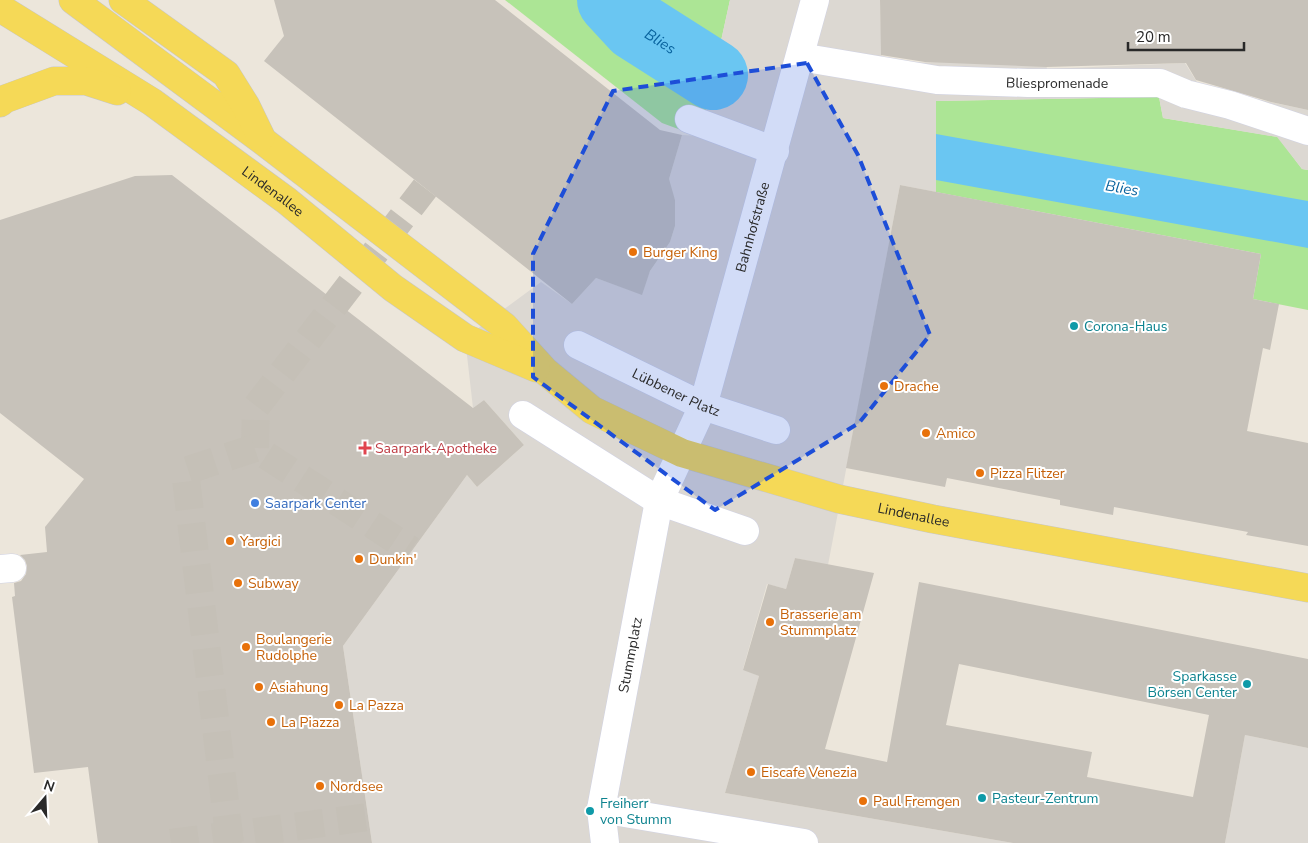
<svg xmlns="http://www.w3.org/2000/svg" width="1308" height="843" font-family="'Nunito Sans',sans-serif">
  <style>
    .green { fill: #ace595 }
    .plaza { fill: #dcd8d2 }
    .water { fill: #6ac6f2 }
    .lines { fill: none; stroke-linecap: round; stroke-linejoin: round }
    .river { stroke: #6ac6f2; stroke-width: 70 }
    .building { fill: #c7c2ba; fill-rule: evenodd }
    .minor-tunnel { stroke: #c5c0b7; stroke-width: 28; stroke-dasharray: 28 14; stroke-linecap: butt }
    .minor-casing { stroke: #d0d2e3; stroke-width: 29 }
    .major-casing { stroke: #c7c7c7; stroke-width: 29 }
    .minor { stroke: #fff; stroke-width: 28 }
    .major { stroke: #f5d957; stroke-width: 28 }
    .marked { fill: #1d4ed8; fill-opacity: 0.2; stroke: #1d4ed8; stroke-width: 4; stroke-dasharray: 10 6; stroke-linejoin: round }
    .food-dot { fill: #e8710a; stroke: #fff; stroke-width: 2 }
    .culture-dot { fill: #0f9aa8; stroke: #fff; stroke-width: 2 }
    .health-dot { fill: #e0444e; stroke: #fff; stroke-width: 2 }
    .shop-dot { fill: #3f7fe0; stroke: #fff; stroke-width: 2 }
    .labels { text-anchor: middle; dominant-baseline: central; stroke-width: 4; stroke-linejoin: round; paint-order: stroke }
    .street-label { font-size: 14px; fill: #292929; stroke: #fff }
    .food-label { font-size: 14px; fill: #c56008; stroke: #fff; text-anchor: start }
    .culture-label { font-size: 14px; fill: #0d838f; stroke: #fff; text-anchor: start }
    .health-label { font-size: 14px; fill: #be3a42; stroke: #fff; text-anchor: start }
    .shop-label { font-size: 14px; fill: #366cbe; stroke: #fff; text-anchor: start }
    .water-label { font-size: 15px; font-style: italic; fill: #09639e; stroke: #fff }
  </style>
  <rect width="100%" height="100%" fill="#ece6db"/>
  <g class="green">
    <polygon points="505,0 730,0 700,137 662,123"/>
    <polygon points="1159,97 1163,118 1278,137 1302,169 1308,170 1308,310 1253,299 1261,254 936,192 936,101"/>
  </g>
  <g class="plaza">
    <polygon points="730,0 880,0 882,64 937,62 1046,63 1047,69 1185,63 1200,87 1308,110 1308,170 1302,169 1277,137 1163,118 1159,97 936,101 936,192 900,185 828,565 795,558 786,589 767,584 743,669 759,676 725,793 1013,843 372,843 343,646 467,475 477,487 524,445 484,400 473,408 465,338 541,282 572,304 596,278 641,294 650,271 670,242 675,226 675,200 668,182 682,135 700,136"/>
    <polygon points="1245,735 1308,748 1308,843 1225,843"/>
  </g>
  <polygon class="water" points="936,134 1308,201 1308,248 936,180"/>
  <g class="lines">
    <path class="river" id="s1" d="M612 0 636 26 713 75"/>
  </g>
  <g class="building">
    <polygon points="274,0 495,0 660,130 682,135 669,179 675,200 675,226 670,242 650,271 642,295 596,278 572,304 264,61 284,36"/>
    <polygon points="880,0 1308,0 1308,110 1271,102 1196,80 1186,63 1046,67 925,62 881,55"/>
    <polygon points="172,175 473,408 484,400 524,445 477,487 467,475 343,646 372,843 98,843 88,767 34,773 12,597 15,596 14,583 21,581 26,574 27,566 25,560 20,555 47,552 45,527 84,479 0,413 0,220 135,176"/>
    <polygon points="900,185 1261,254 1253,299 1279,304 1270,350 1263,348 1247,431 1308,443 1308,546 1246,535 1248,532 1114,507 1113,515 1060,505 1060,500 947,478 945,487 846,468"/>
    <path d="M795 558 874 573 825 749 887 762 919 582 1308 659V748L1245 735 1225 843H1013L725 793 759 676 743 670 768 584 786 589ZM959 664 1209 715 1193 797 1087 777 1092 752 946 725Z"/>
  </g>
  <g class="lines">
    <g class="minor-tunnel">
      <polyline points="255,448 256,407 425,188"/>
      <polyline points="171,843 368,817"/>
      <polyline points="230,843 185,471 255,448 411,550"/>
    </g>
    <defs>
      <g id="minor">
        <path id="s2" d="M800 57 937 80 1028 83H1160L1186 94 1230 105 1308 131"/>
        <polyline points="689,119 775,151"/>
        <path id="s3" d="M578 345 703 406 776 430"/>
        <polyline points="523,415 659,501 745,531"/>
        <polyline points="0,569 12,568"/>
        <polyline points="601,809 804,843"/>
        <path id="s4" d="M605 843 601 809 659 501 703 406 815 0"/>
      </g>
      <g id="major">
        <path id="s5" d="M73 0 263 141 504 326 545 371 592 410 682 453 839 499 933 519 1308 588"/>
        <polyline points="123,0 226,74 246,106 261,137"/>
        <path id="s6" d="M0 8 152 102 287 201 393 288 465 338 536 368"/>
        <polyline points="0,103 5,99 54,81 86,81 117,91"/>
      </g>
    </defs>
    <use href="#minor" class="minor-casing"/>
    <use href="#major" class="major-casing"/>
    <use href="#minor" class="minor"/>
    <use href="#major" class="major"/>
  </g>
  <path class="marked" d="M807 63 858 155 930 335 859 423 715 510 533 377V254L613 91Z"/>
  <g class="food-dot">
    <circle cx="633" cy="252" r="5"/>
    <circle cx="884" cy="386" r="5"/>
    <circle cx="926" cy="433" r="5"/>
    <circle cx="980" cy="473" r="5"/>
    <circle cx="230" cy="541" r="5"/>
    <circle cx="359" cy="559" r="5"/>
    <circle cx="238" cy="583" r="5"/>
    <circle cx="770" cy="622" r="5"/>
    <circle cx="246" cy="647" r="5"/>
    <circle cx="259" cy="687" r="5"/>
    <circle cx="339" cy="705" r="5"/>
    <circle cx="271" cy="722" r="5"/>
    <circle cx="751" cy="772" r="5"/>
    <circle cx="320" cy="786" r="5"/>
    <circle cx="863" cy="801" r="5"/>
  </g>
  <g class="culture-dot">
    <circle cx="1074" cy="326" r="5"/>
    <circle cx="1247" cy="684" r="5"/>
    <circle cx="982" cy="798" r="5"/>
    <circle cx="590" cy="811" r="5"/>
  </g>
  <path class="health-dot" d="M362.5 440.5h5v5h5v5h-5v5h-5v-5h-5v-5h5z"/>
  <circle class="shop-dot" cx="255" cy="503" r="5"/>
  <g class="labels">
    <g class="street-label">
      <text stroke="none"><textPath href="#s2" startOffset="259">Bliespromenade</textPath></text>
      <text stroke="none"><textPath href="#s6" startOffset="329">Lindenallee</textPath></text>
      <text stroke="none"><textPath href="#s4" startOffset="638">Bahnhofstraße</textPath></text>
      <text stroke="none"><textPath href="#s3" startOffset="109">Lübbener Platz</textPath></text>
      <text stroke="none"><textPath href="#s5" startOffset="1002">Lindenallee</textPath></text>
      <text stroke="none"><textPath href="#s4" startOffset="191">Stummplatz</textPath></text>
    </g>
    <g class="food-label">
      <text x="643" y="252">Burger King</text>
      <text x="894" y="386">Drache</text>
      <text x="936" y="433">Amico</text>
      <text x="990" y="473">Pizza Flitzer</text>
      <text x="240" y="541">Yargici</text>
      <text x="369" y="559">Dunkin'</text>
      <text x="248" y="583">Subway</text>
      <text x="780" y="614">Brasserie am<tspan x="780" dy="16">Stummplatz</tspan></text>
      <text x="256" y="639">Boulangerie<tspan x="256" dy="16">Rudolphe</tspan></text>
      <text x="269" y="687">Asiahung</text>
      <text x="349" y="705">La Pazza</text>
      <text x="281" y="722">La Piazza</text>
      <text x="761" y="772">Eiscafe Venezia</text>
      <text x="330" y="786">Nordsee</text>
      <text x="873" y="801">Paul Fremgen</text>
    </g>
    <g class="culture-label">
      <text x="1084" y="326">Corona-Haus</text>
      <text x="1237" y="676" text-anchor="end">Sparkasse<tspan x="1237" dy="16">Börsen Center</tspan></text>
      <text x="992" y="798">Pasteur-Zentrum</text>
      <text x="600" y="803">Freiherr<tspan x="600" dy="16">von Stumm</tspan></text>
    </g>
    <g class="health-label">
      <text x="375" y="448">Saarpark-Apotheke</text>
    </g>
    <g class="shop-label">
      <text x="265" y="503">Saarpark Center</text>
    </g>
    <g class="water-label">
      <text stroke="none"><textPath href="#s1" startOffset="64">Blies</textPath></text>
      <text transform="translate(1122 188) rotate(9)">Blies</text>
    </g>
  </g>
  <g transform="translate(45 798) rotate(19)" stroke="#ffffff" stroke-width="4" paint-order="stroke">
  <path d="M0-4L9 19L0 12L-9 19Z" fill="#292929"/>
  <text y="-8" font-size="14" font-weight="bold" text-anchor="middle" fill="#292929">N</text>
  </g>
  <path d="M1128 42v8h116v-8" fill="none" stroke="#292929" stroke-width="2.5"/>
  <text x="1136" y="42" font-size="15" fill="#292929" stroke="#ffffff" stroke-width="4" paint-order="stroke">20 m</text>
</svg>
